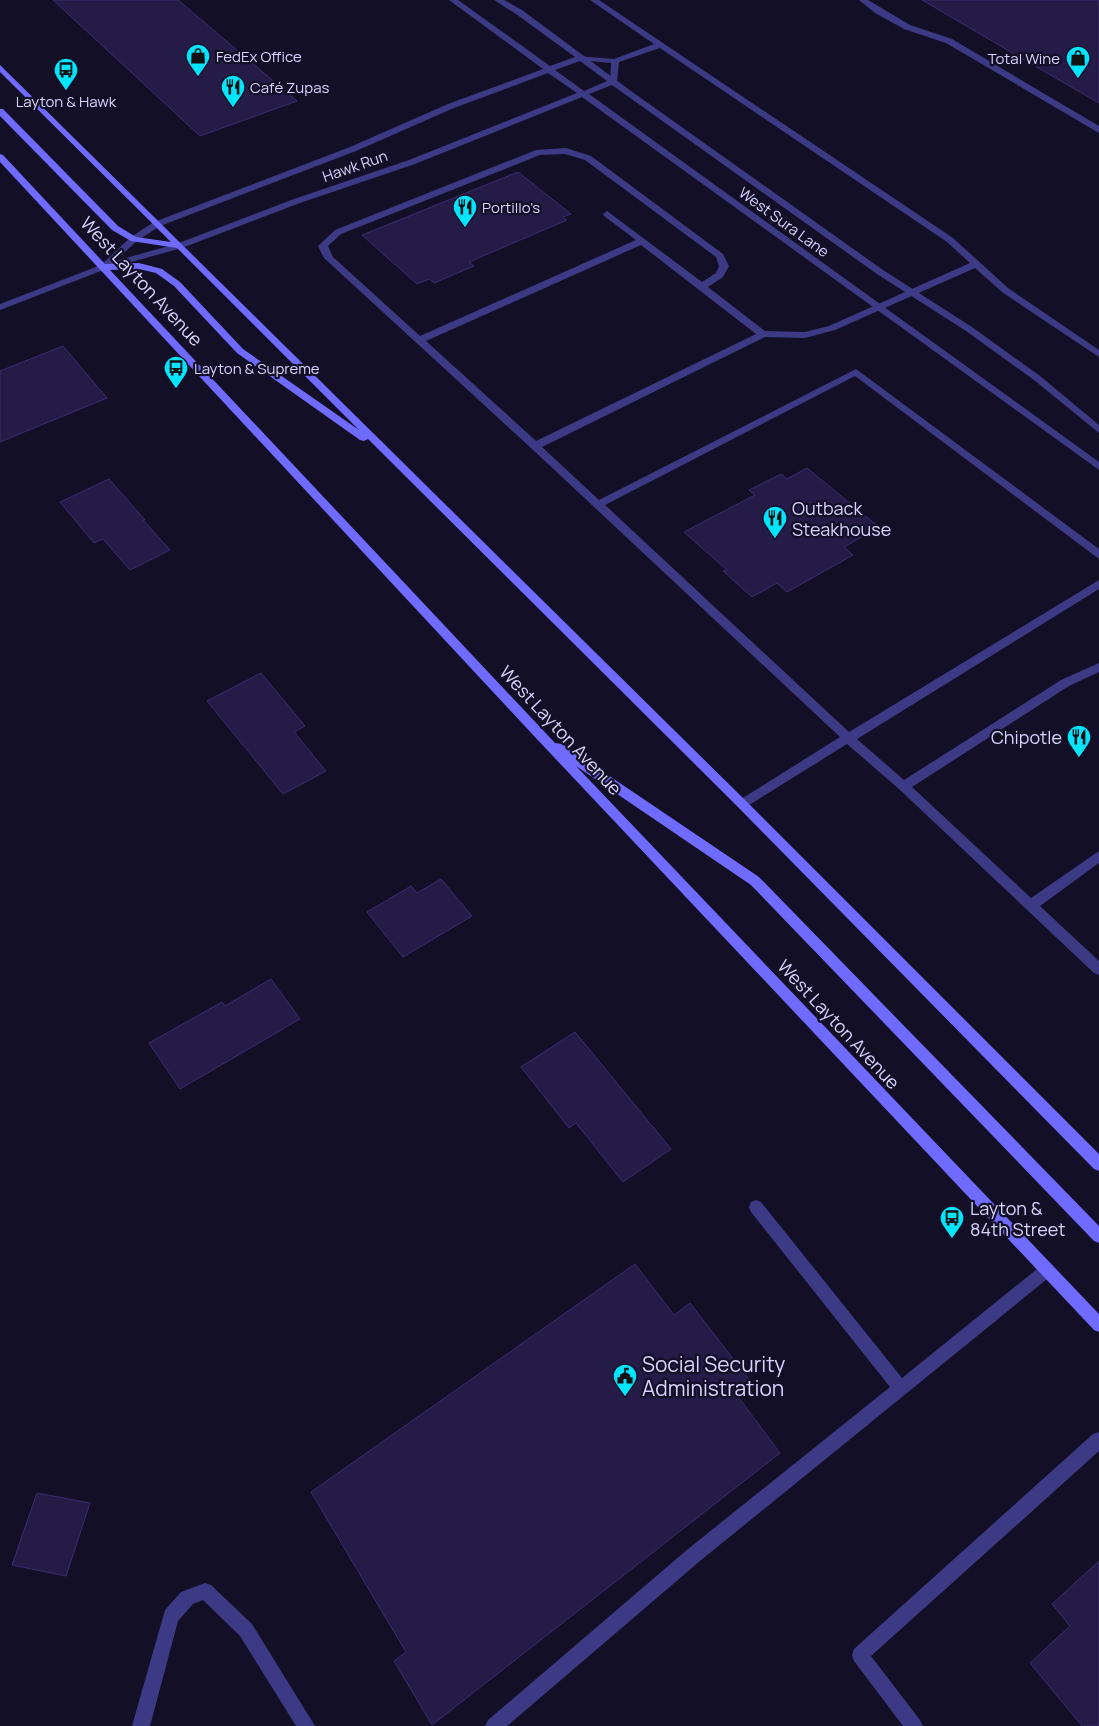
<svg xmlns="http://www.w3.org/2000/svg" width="1099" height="1726" font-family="Manrope,sans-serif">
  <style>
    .building { fill: #241b47; stroke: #3b2d73 }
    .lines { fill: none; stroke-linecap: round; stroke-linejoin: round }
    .lane { fill: #3d3a85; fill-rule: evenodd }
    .street { fill: #3d3a85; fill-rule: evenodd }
    .secondary { fill: #6f6bff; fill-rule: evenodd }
    .labels { text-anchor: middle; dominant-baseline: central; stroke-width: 4.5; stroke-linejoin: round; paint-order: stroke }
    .far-poi-label { font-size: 15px; fill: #d9d4ff; stroke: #130f26; text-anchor: start }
    .far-street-label { font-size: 15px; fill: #d9d4ff; stroke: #130f26 }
    .street-label { font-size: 18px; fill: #d9d4ff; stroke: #130f26 }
    .poi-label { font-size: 18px; fill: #d9d4ff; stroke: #130f26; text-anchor: start }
    .near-poi-label { font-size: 21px; fill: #d9d4ff; stroke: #130f26; text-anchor: start }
  </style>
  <rect width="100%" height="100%" fill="#130f26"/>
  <g class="building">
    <polygon points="53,0 178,0 297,101 200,136"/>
    <polygon points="922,0 1099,0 1099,103 1016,55"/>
    <polygon points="518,172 571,214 563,217 567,220 469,262 474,266 434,283 429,279 417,284 362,235"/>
    <polygon points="63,346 107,398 0,442 0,371"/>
    <polygon points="807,468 879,527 844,547 853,555 787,592 777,583 752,597 723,571 727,570 684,532 755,495 749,490 781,474 787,479"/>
    <polygon points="109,479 145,520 143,520 170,550 130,570 103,539 94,543 60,502"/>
    <polygon points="261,673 305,726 294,732 326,771 283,794 207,701"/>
    <polygon points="441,879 472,916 403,957 367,912 411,886 417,893"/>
    <polygon points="271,979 300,1019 180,1089 149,1043 222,1002 225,1006"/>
    <polygon points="575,1032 671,1149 623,1182 576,1123 569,1128 521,1067"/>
    <polygon points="635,1264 674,1315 690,1303 754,1386 739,1398 780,1453 432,1725 394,1661 406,1652 311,1492"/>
    <polygon points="37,1493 90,1503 66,1576 12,1565"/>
    <polygon points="1099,1561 1099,1726 1082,1726 1030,1663 1070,1626 1052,1604"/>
  </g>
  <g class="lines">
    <g class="lane">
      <path d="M590 0H599L953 238 1008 288 1099 350V357L1002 292 975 268 835 330 805 338 765 337 542 447 599 500 856 369 1099 549V559L855 376 605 505 849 732 1099 580V589L857 739 904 780 1061 680 1099 663V672L1069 686 912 787 1031 898 1099 851V863L1040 906 1099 961V975L1094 973 899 789 847 744 746 807H738L736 804 738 801 840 737 531 448 324 258 318 246 335 230 536 150 566 148 591 156 723 254 729 266 723 277 708 287 765 331 805 332 829 326 970 263 947 242 660 48 619 62 617 82 610 84 611 63 580 60H577V56L614 59 654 44ZM565 154 585 160 716 257 719 266 716 273 702 282 607 211 603 214 604 216 636 240 420 336 333 257 328 246 341 234 540 155ZM641 245 756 334 536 441 426 341Z"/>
      <polygon points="859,0 868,0 910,25 952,39 1099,126 1099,133 946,43 904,29 875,13"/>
      <polygon points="756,1200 761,1202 902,1378 1042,1265 1047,1263 1052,1265 1054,1270 1052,1275 700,1561 507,1726 485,1726 488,1720 688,1549 890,1387 751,1212 749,1207 751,1202"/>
      <polygon points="1099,1432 1099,1451 871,1656 920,1720 923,1726 903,1726 854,1661 852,1655 854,1649 1093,1434"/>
      <polygon points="205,1583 211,1585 252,1624 315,1726 296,1726 240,1636 203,1600 193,1604 178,1621 150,1726 132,1726 165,1610 181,1592"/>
    </g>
    <path class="street" d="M449 0H458L550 66 575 57 516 14 494 0H504L522 10 631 91 883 270 972 327 1040 376 1099 425V433L1034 380 966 331 877 274 612 85 589 94 1099 462V470L582 97 415 164 300 203 182 248 106 269 0 310V304L101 265 131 237 154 222 350 147 448 104 543 69ZM580 61 607 81 584 91 555 70ZM548 73 577 93 409 160 294 199 176 244 115 261 137 241 160 226 356 151 454 108Z"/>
    <polygon class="secondary" points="0,65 746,801 1099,1154 1099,1171 1094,1169 738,807 368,439 364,441 360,440 237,353 174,286 156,273 139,269 110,270 555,743 562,744 759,877 1099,1226 1099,1243 1094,1241 751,885 576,766 1099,1314 1099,1332 1094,1330 534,736 0,162 0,154 3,155 105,264 139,263 162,269 180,282 243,349 359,430 177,248 131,241 112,230 0,116 0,109 3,109 118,226 136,237 171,242 0,72"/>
  </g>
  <defs>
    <symbol id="shop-pin" viewBox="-11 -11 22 30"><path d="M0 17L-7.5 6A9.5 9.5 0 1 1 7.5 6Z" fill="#00e5ff" stroke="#130f26"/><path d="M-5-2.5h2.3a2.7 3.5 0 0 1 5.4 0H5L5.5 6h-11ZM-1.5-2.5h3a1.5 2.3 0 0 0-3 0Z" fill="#111"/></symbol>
    <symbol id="bus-pin" viewBox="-11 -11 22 30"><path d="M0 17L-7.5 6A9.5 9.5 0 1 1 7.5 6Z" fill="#00e5ff" stroke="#130f26"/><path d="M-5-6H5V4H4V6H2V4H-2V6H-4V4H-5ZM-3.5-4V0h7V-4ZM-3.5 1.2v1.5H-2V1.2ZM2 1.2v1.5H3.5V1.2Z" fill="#111"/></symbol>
    <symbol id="restaurant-pin" viewBox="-11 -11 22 30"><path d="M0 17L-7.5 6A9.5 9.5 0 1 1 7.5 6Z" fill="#00e5ff" stroke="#130f26"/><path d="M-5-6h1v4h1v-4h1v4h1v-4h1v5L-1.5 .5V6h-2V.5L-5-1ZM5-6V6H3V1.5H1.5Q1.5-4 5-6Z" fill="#111"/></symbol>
    <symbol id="civic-pin" viewBox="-11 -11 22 30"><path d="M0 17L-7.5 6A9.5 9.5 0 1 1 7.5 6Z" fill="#00e5ff" stroke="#130f26"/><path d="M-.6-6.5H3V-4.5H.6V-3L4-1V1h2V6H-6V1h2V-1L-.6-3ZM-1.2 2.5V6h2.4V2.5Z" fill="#111"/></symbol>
  </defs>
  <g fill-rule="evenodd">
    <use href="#shop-pin" x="184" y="42" width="28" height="38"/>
    <use href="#shop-pin" x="1064" y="44" width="28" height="38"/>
    <use href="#bus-pin" x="52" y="56" width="28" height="38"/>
    <use href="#restaurant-pin" x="219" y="73" width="28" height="38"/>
    <use href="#restaurant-pin" x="451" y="193" width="28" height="38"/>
    <use href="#bus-pin" x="162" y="354" width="28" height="38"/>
    <use href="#restaurant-pin" x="761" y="504" width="28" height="38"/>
    <use href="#restaurant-pin" x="1065" y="723" width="28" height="38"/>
    <use href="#bus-pin" x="938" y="1204" width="28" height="38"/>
    <use href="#civic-pin" x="611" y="1362" width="28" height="38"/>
  </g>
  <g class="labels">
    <g class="far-poi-label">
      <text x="216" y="56">FedEx Office</text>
      <text x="1060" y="58" text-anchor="end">Total Wine</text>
      <text x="250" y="87">Café Zupas</text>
      <text x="66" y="101" text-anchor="middle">Layton &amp; Hawk</text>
      <text x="482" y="207">Portillo's</text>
      <text x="194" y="368">Layton &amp; Supreme</text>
    </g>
    <g class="far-street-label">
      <text transform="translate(355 166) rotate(-19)">Hawk Run</text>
      <text transform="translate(784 222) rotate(36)">West Sura Lane</text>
    </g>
    <g class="street-label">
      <text transform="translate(142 281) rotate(47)">West Layton Avenue</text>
      <text transform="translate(561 730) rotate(47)">West Layton Avenue</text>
      <text transform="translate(839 1024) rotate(47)">West Layton Avenue</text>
    </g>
    <g class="poi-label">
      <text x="792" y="508">Outback<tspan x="792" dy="21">Steakhouse</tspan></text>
      <text x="1062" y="737" text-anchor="end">Chipotle</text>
      <text x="970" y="1208">Layton &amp;<tspan x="970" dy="21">84th Street</tspan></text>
    </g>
    <g class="near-poi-label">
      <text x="642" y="1364">Social Security<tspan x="642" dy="24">Administration</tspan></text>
    </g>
  </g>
</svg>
